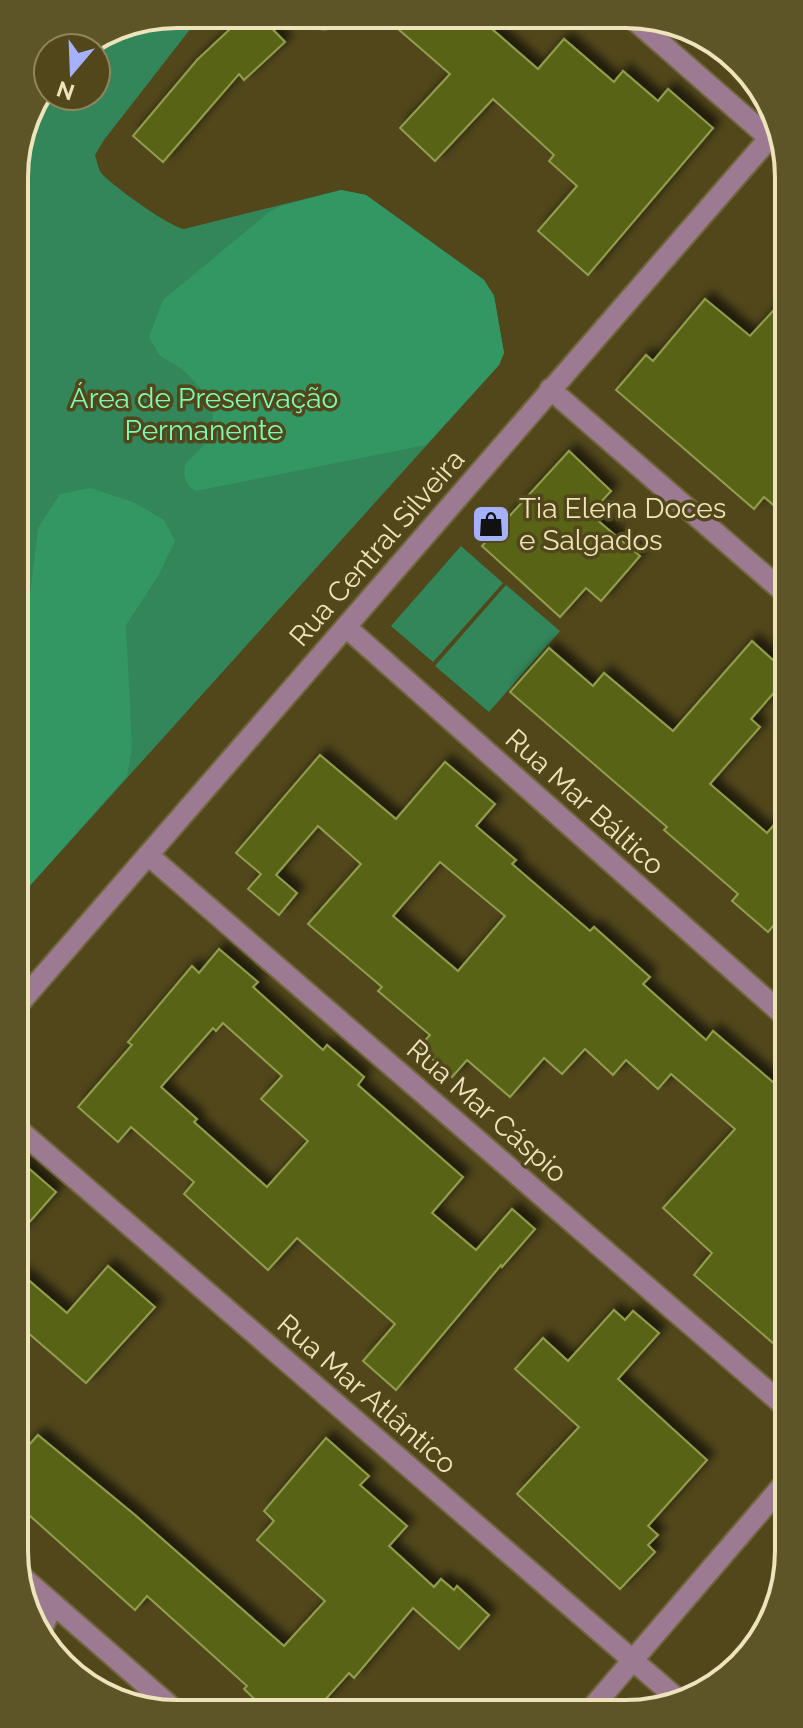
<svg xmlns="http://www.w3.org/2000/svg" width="803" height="1728" font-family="Raleway,sans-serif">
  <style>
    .green { fill: #33855a }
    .forest { fill: #339764 }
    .building { fill: #586318; stroke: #919e4e; stroke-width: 2; fill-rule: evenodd; filter: url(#shadow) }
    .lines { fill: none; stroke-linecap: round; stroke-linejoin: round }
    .minor-casing { stroke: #70663b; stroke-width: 24 }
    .minor { stroke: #9c7a92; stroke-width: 20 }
    .labels { text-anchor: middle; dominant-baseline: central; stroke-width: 7; stroke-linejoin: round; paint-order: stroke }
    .park-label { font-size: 28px; fill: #7dfcb5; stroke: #51471b }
    .poi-label { font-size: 28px; fill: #ede4bc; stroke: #51471b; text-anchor: start }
    .street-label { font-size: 28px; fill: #ede4bc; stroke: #51471b }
    .rim { fill: none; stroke: #ede4bc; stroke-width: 4 }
  </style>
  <defs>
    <filter id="shadow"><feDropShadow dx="7" dy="-7" stdDeviation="4" flood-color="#0009"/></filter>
  </defs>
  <rect width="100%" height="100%" fill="#51471b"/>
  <g class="green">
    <path d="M177 14H202L104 140 95 155C97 161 98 168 101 173 113 186 168 226 184 229L341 190 366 195 484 280 494 296 504 353 499 365 18 899 15 157 31 105 48 83V96H96V48H80L115 26Z"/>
    <polygon points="461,546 503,583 433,662 391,626"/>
    <polygon points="506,585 560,631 489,712 435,666"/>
  </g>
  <g class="forest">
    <path d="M341 190 366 195 484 280 494 296 504 353 499 365 426 445 196 491C185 486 183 476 185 464L211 438 213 413 209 397 182 369 160 356 149 337 163 300 269 212 281 206Z"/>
    <polygon points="90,488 133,502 164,520 175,541 158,576 126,625 132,748 127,776 18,899 17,702 38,528 60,494"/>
  </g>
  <g class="building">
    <polygon points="246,14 259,15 285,42 244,80 239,74 163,162 133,136 197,60"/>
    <polygon points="382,15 477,16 538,69 564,39 614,82 623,71 658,101 668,89 713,128 588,275 538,231 577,186 549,161 554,155 493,99 435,161 400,128 450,74"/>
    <polygon points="705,299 750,336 784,299 785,515 764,497 754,509 616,390 646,355 653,361"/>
    <polygon points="569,451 611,491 590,514 640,556 601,601 586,588 560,617 482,546"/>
    <polygon points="752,641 785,671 785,680 751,719 760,727 710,784 767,833 786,811 786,911 768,932 732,901 738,894 664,830 667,827 510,692 549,648 593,686 604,673 673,731"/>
    <path d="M320 755 396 819 445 762 495 804 476 826 516 860 512 864 590 931 594 927 650 977 643 984 706 1040 713 1031 787 1094 788 1356 694 1275 712 1253 663 1208 735 1129 671 1074 658 1089 626 1060 613 1075 585 1049 562 1074 544 1058 510 1097 467 1060 452 1077 419 1047 430 1035 378 991 382 987 308 924 361 864 318 826 276 875 297 893 279 915 248 889 261 874 236 853ZM440 862 505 916 458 971 393 916Z"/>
    <path d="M219 949 258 982 253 987 323 1050 327 1045 364 1077 358 1085 463 1177 432 1213 476 1250 512 1209 535 1229 502 1267 501 1265 396 1390 363 1361 395 1324 297 1238 268 1270 184 1194 194 1182 131 1127 118 1142 78 1107 132 1045 128 1042 192 966 199 973ZM223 1023 282 1076 261 1099 308 1141 267 1187 194 1122 197 1119 161 1087 213 1028 216 1031Z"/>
    <polygon points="18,1159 56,1192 19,1234 18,1179"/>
    <polygon points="108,1266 155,1307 86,1383 19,1325 19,1272 67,1313"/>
    <polygon points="614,1310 625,1320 633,1311 659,1333 618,1379 707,1460 648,1526 658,1535 648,1545 655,1552 620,1589 517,1494 579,1427 515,1369 543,1338 568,1361"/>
    <polygon points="38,1435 135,1515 284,1646 325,1601 257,1540 274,1521 264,1511 326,1438 369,1476 360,1485 407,1526 389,1546 434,1587 441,1579 454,1590 457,1586 489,1615 459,1649 413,1608 354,1678 349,1673 316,1710 266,1710 244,1689 247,1686 147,1596 135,1610 19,1506 19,1456"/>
  </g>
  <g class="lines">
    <defs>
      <g id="minor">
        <polyline points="318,15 323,19 333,15"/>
        <polyline points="631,17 783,150"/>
        <polyline points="550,389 785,593"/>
        <polyline points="346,627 787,1018"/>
        <polyline points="148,855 788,1409"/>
        <polyline points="18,1005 779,127"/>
        <polyline points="18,1129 680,1701"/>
        <polyline points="20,1575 176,1711"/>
        <polyline points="42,1629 53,1604"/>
        <polyline points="591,1709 788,1479"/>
      </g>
    </defs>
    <use href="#minor" class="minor-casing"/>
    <use href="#minor" class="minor"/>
  </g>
  <defs>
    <symbol id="shop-square" viewBox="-11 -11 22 22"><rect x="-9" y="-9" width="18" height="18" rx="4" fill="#a6b1fc" stroke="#51471b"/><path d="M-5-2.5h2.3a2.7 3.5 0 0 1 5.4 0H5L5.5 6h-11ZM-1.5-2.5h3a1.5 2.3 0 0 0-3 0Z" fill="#111"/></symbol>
  </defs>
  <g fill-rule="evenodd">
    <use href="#shop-square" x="469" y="502" width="44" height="44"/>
  </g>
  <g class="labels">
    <g class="park-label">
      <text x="204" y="398">Área de Preservação<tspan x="204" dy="32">Permanente</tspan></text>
    </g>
    <g class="poi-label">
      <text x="519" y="508">Tia Elena Doces<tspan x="519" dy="32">e Salgados</tspan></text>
    </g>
    <g class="street-label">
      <text transform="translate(377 548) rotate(-49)">Rua Central Silveira</text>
      <text transform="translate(585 802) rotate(42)">Rua Mar Báltico</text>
      <text transform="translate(487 1111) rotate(41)">Rua Mar Cáspio</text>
      <text transform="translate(367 1394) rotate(41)">Rua Mar Atlântico</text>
    </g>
  </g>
  <path d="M0 0H803V1728H0ZM177 28H626A149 149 0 0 1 775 177V1551A149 149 0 0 1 626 1700H177A149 149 0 0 1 28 1551V177A149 149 0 0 1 177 28Z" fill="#5d5428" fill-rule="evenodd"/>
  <path class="rim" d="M177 28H626A149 149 0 0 1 775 177V1551A149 149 0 0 1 626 1700H177A149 149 0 0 1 28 1551V177A149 149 0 0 1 177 28Z"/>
  <g transform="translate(72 72) rotate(199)"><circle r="38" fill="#51471b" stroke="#8f865b" stroke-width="2"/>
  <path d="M0-6L14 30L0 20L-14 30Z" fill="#a6b1fc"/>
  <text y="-12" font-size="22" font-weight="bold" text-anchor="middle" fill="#ede4bc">N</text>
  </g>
</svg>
